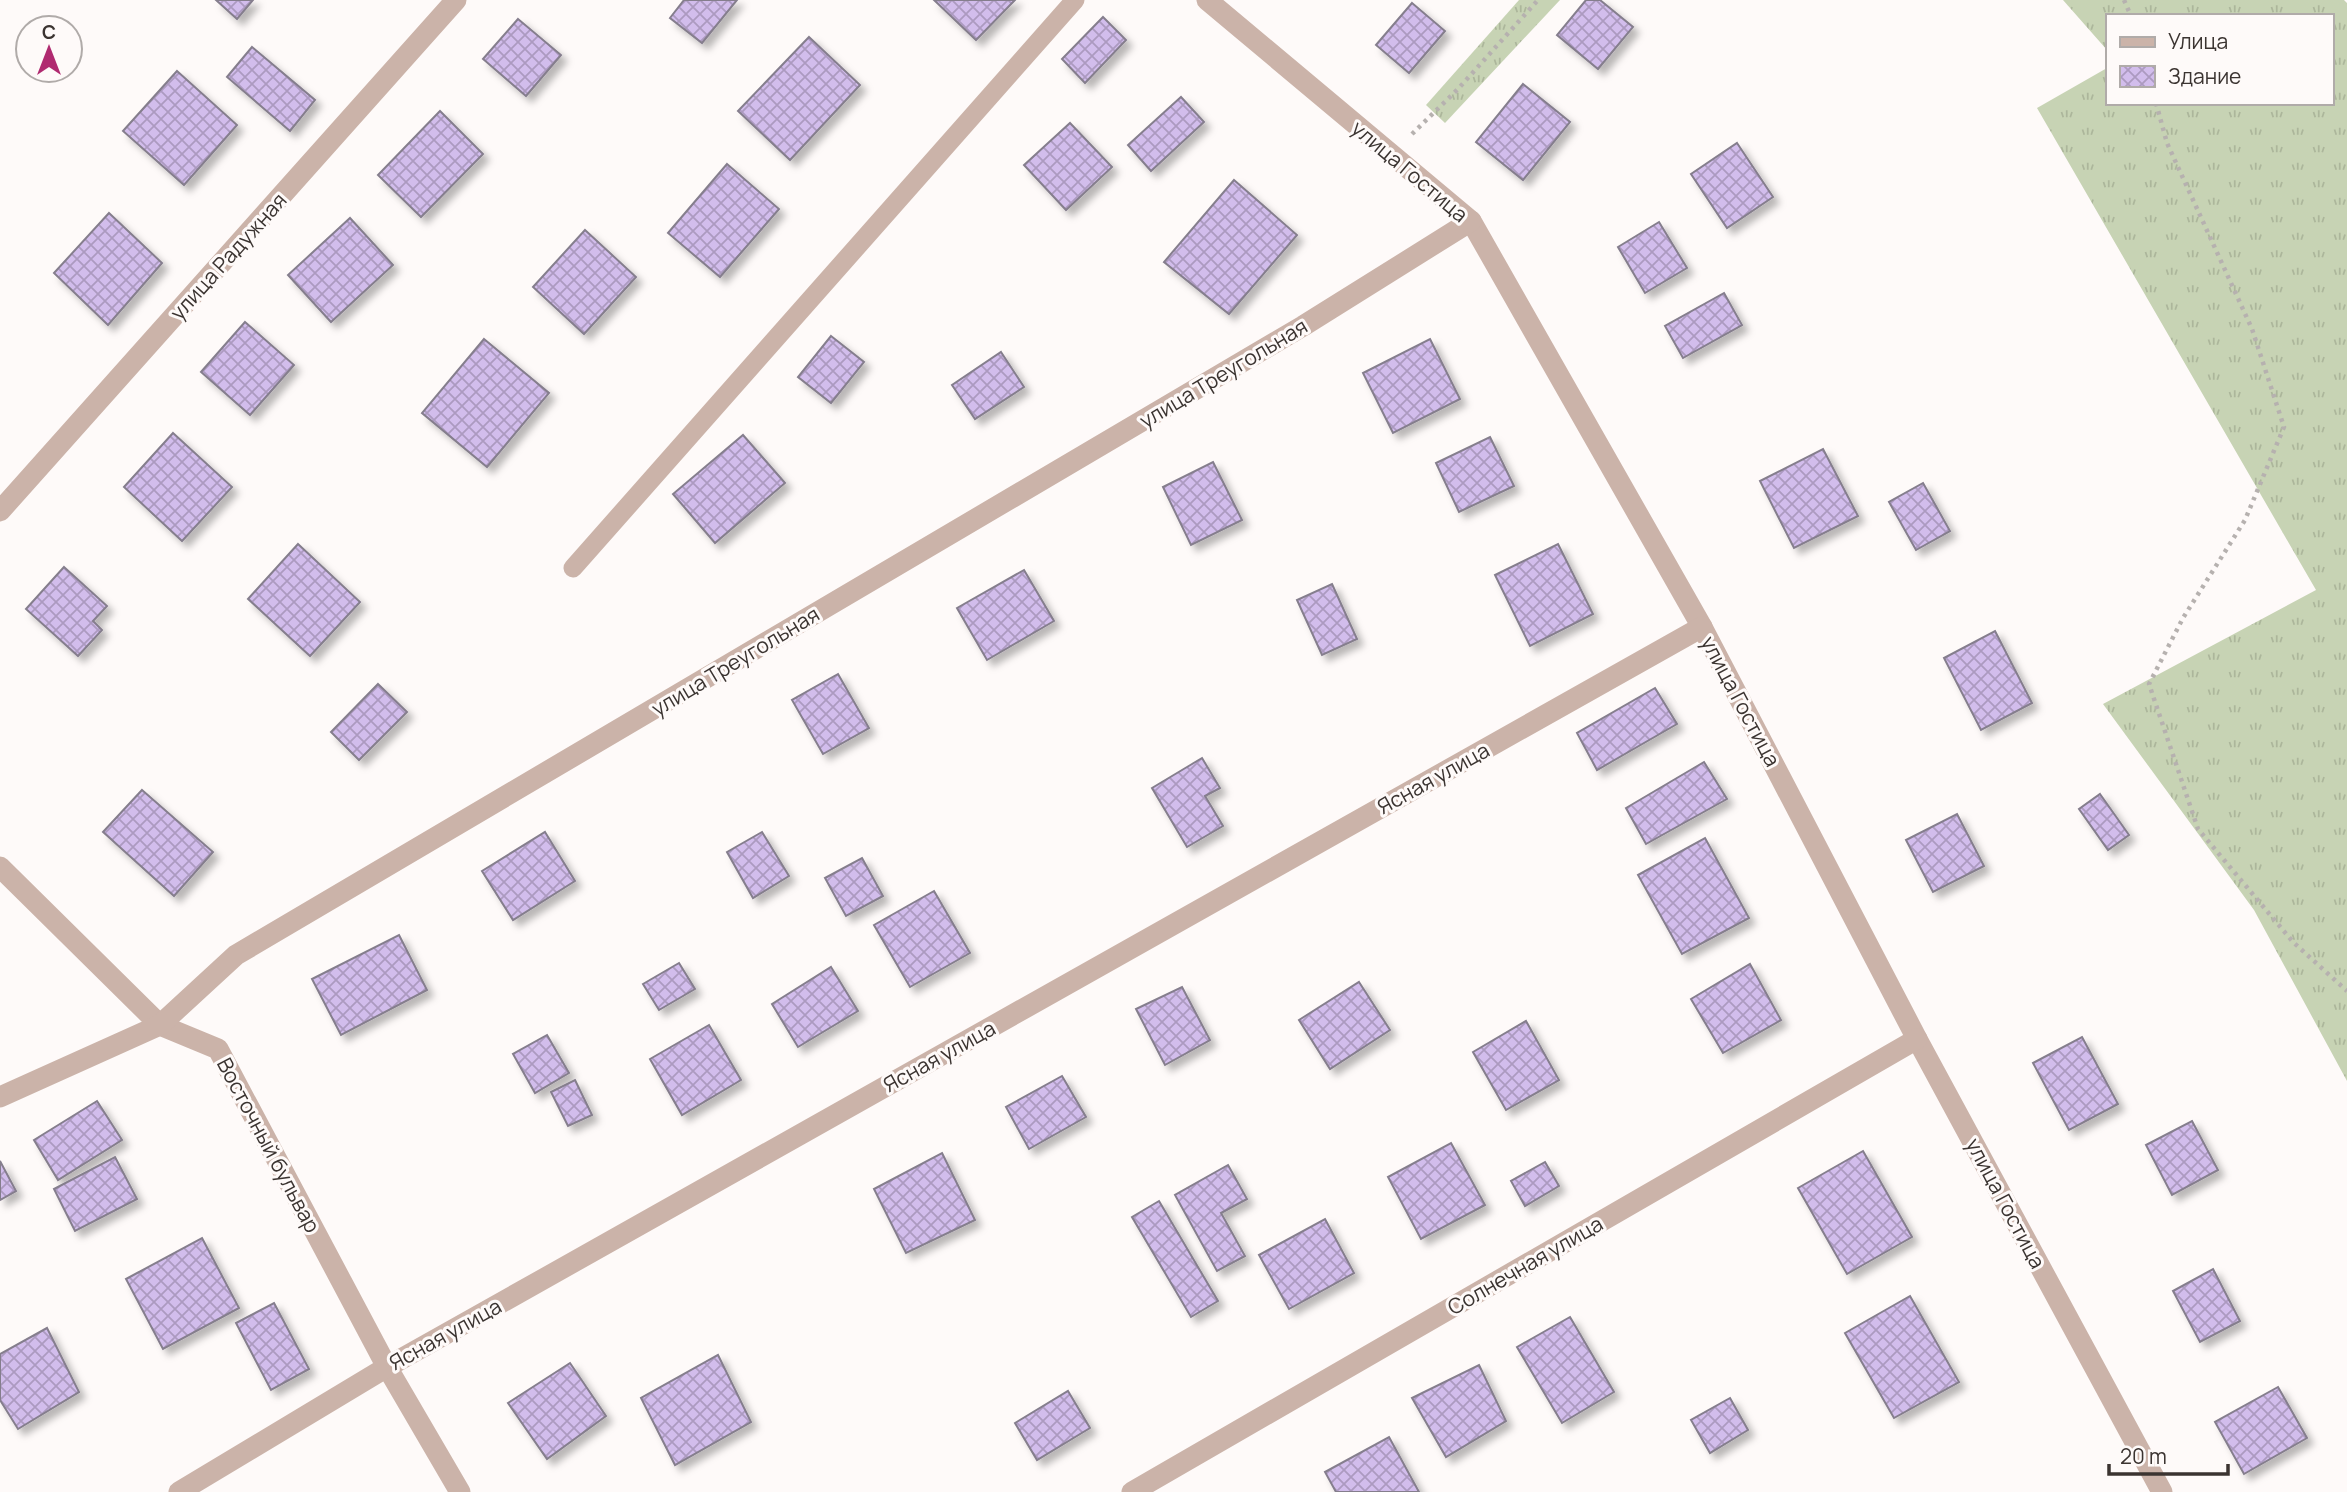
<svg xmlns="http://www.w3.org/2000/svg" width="2347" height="1492" font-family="Manrope,sans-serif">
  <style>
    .grass { fill: url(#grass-tufts) }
    .building { fill: url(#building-cross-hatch); stroke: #857e8d; stroke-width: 2; filter: url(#shadow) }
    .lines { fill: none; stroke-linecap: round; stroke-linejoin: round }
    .path { stroke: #b6b1af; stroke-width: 4.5; stroke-dasharray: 3.5 5; stroke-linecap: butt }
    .service { stroke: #cbb3a9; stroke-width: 19 }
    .minor { stroke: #cbb3a9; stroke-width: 21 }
    .labels { text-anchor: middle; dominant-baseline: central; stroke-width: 6; stroke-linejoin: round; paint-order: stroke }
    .street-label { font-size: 21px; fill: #3b3431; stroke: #fefaf9 }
  </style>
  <defs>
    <pattern id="grass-tufts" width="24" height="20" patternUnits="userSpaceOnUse" patternTransform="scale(1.75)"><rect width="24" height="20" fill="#c7d3b4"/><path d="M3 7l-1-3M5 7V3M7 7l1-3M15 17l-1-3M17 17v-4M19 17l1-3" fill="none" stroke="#acb69b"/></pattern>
    <pattern id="building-cross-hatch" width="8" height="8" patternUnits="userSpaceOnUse" patternTransform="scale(1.75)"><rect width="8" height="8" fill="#d2bdec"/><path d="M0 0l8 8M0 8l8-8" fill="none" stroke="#ac9ac0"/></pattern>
    <filter id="shadow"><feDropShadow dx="6" dy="6" stdDeviation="3.5" flood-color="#0004"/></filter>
  </defs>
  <rect width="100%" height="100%" fill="#fefaf9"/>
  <g class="grass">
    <polygon points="1519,0 1560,0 1445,123 1426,105"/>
    <polygon points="2063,0 2344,0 2347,3 2347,1081 2254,910 2103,704 2316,590 2037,108 2107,68 2107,103 2331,103 2331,16 2107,16 2107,50"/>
  </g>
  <g class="building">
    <polygon points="216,0 253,0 237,19"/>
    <polygon points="684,0 737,0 702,43 670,18"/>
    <polygon points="934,0 1015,0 976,40"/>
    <polygon points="1586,0 1600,0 1633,27 1598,69 1557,35"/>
    <polygon points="1412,3 1445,31 1409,73 1376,45"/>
    <polygon points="1103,17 1126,40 1085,83 1062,59"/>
    <polygon points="518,19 561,55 526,96 483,59"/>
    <polygon points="809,37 860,85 790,160 738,111"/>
    <polygon points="252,47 315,100 290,131 227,77"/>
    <polygon points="177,71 237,125 184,185 123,131"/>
    <polygon points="1523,84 1570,122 1523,180 1476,142"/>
    <polygon points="1181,97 1204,122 1151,171 1128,145"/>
    <polygon points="440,111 483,154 421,217 378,175"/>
    <polygon points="1070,123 1112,167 1066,210 1024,165"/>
    <polygon points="1737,143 1773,197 1727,228 1691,174"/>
    <polygon points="727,164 779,209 720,277 668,233"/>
    <polygon points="1234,180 1297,235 1229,314 1164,262"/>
    <polygon points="109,213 162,263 108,325 54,273"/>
    <polygon points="350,218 393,265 331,322 288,275"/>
    <polygon points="1659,222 1687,268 1645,293 1618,247"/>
    <polygon points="585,230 636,277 584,334 533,287"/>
    <polygon points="1724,293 1742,325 1683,358 1665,326"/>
    <polygon points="245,322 294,365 250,415 201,372"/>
    <polygon points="831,336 864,362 831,403 798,377"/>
    <polygon points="484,339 549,393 487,467 422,413"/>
    <polygon points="1430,339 1460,399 1393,433 1363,373"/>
    <polygon points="1001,352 1024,387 975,419 952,385"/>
    <polygon points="173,433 232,487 182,541 124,487"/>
    <polygon points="743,435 785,483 715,543 673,494"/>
    <polygon points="1490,437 1514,486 1459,512 1436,463"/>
    <polygon points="1823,449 1858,516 1794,548 1760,481"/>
    <polygon points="1213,462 1242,520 1191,545 1163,487"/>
    <polygon points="1923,483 1950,531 1916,550 1889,502"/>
    <polygon points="298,544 360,602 310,656 248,599"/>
    <polygon points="1558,544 1593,614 1530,646 1495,575"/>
    <polygon points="64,567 107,606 93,621 102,630 78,656 26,609"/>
    <polygon points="1024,570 1054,621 987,660 957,608"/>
    <polygon points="1332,584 1357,639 1322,655 1297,600"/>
    <polygon points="1995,631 2032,703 1981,730 1944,658"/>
    <polygon points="838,674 869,728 823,754 792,700"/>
    <polygon points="378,684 407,712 359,760 331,732"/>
    <polygon points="1655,688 1677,724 1597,770 1577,733"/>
    <polygon points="1202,758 1220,788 1205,796 1223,826 1187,847 1152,788"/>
    <polygon points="1704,762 1727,799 1646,844 1626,808"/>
    <polygon points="142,790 213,852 174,896 103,832"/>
    <polygon points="2100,794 2129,835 2108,850 2079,809"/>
    <polygon points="1957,814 1984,866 1933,892 1906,840"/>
    <polygon points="545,832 575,881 513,920 482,871"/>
    <polygon points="762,832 789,876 753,898 727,852"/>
    <polygon points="1705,838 1749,918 1682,954 1638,875"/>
    <polygon points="862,858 883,896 846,916 825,878"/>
    <polygon points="934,891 970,953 910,987 874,925"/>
    <polygon points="399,935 427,990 341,1035 312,979"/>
    <polygon points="679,963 695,989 659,1010 643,984"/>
    <polygon points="1750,964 1781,1020 1723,1053 1691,999"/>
    <polygon points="831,967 858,1011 798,1047 772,1004"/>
    <polygon points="1359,982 1390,1030 1330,1069 1299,1020"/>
    <polygon points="1182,987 1210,1040 1165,1065 1136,1009"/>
    <polygon points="1526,1021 1559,1080 1506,1110 1473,1052"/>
    <polygon points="709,1025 741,1080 682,1115 650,1059"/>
    <polygon points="547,1035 569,1073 535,1093 513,1054"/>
    <polygon points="2082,1037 2118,1104 2069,1130 2033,1063"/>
    <polygon points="1062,1076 1086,1117 1029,1149 1006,1107"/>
    <polygon points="575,1080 592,1115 568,1126 551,1092"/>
    <polygon points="97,1101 122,1140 58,1180 34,1140"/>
    <polygon points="2192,1121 2218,1170 2172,1195 2146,1145"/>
    <polygon points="1451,1143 1485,1205 1421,1239 1388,1177"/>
    <polygon points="1863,1151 1912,1237 1847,1274 1798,1188"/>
    <polygon points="942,1153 975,1220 906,1253 874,1189"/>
    <polygon points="115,1157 137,1199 75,1231 54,1189"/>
    <polygon points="0,1161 16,1191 0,1200"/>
    <polygon points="1545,1162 1559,1186 1525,1206 1511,1181"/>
    <polygon points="1228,1165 1247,1199 1221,1213 1245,1256 1217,1271 1175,1195"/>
    <polygon points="1159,1201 1218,1301 1191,1317 1132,1217"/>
    <polygon points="1325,1219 1354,1273 1289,1309 1259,1255"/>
    <polygon points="202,1238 239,1308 163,1349 126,1279"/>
    <polygon points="2213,1269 2240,1321 2200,1342 2173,1291"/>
    <polygon points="1910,1296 1959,1382 1894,1418 1845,1333"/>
    <polygon points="274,1303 309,1369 271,1390 236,1323"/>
    <polygon points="1570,1317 1614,1392 1562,1423 1517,1347"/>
    <polygon points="47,1328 79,1392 18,1429 0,1400 0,1354"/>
    <polygon points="718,1355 751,1422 675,1465 641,1398"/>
    <polygon points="570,1363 606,1416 547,1459 508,1403"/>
    <polygon points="1479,1365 1506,1421 1446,1457 1412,1398"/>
    <polygon points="2278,1387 2307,1438 2244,1474 2215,1422"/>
    <polygon points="1068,1391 1090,1428 1037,1460 1015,1423"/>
    <polygon points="1730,1398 1748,1430 1710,1453 1691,1420"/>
    <polygon points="1389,1437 1419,1492 1336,1492 1325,1472"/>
  </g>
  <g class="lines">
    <g class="path">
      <polyline points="2124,0 2131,16"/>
      <polyline points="2156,103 2167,143 2252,329 2284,427 2245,520 2183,618 2149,684 2198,829 2293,942 2347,991"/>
      <polyline points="1412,134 1458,89 1538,0"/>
    </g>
    <polyline class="service" points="573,568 1075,0"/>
    <g class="minor">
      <polyline points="1207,0 1471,221 1702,627 1917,1039 2162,1492"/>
      <polyline points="0,511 456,0"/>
      <polyline points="0,867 160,1025 218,1049 387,1367 460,1492"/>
      <polyline points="0,1097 160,1025 236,955 1303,326 1471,221"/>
      <polyline points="179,1492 387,1367 1702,627"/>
      <polyline points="1132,1492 1917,1039"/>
    </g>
  </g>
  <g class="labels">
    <g class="street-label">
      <text transform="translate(1410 171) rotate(40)">улица Гостица</text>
      <text transform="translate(228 256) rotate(-48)">улица Радужная</text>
      <text transform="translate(1223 373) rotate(-31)">улица Треугольная</text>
      <text transform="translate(735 661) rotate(-31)">улица Треугольная</text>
      <text transform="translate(1741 701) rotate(62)">улица Гостица</text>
      <text transform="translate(1433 778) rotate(-29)">Ясная улица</text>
      <text transform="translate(939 1056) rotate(-29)">Ясная улица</text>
      <text transform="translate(269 1145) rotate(62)">Восточный бульвар</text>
      <text transform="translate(2006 1203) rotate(62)">улица Гостица</text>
      <text transform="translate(1525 1265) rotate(-30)">Солнечная улица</text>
      <text transform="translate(445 1334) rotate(-29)">Ясная улица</text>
    </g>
  </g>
  <rect x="2106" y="14" width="228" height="91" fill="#fefaf9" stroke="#b0aba9" stroke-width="2"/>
  <rect x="2120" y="37" width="35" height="10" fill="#cbb3a9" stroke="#b0aba9" stroke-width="2"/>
  <text x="2168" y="49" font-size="21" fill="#3b3431">Улица</text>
  <rect x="2120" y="66" width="35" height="21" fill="url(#building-cross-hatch)" stroke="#b0aba9" stroke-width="2"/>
  <text x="2168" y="84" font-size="21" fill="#3b3431">Здание</text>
  <g transform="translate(49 49)"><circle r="33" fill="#fefaf9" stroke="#b0aba9" stroke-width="2"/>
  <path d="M0-5L12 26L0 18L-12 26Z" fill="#b02a70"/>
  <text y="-10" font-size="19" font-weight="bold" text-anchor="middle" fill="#3b3431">С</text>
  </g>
  <path d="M2109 1464v10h119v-10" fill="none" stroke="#3b3431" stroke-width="3.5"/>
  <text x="2120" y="1464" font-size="21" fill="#3b3431" stroke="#fefaf9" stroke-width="5" paint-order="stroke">20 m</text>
</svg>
